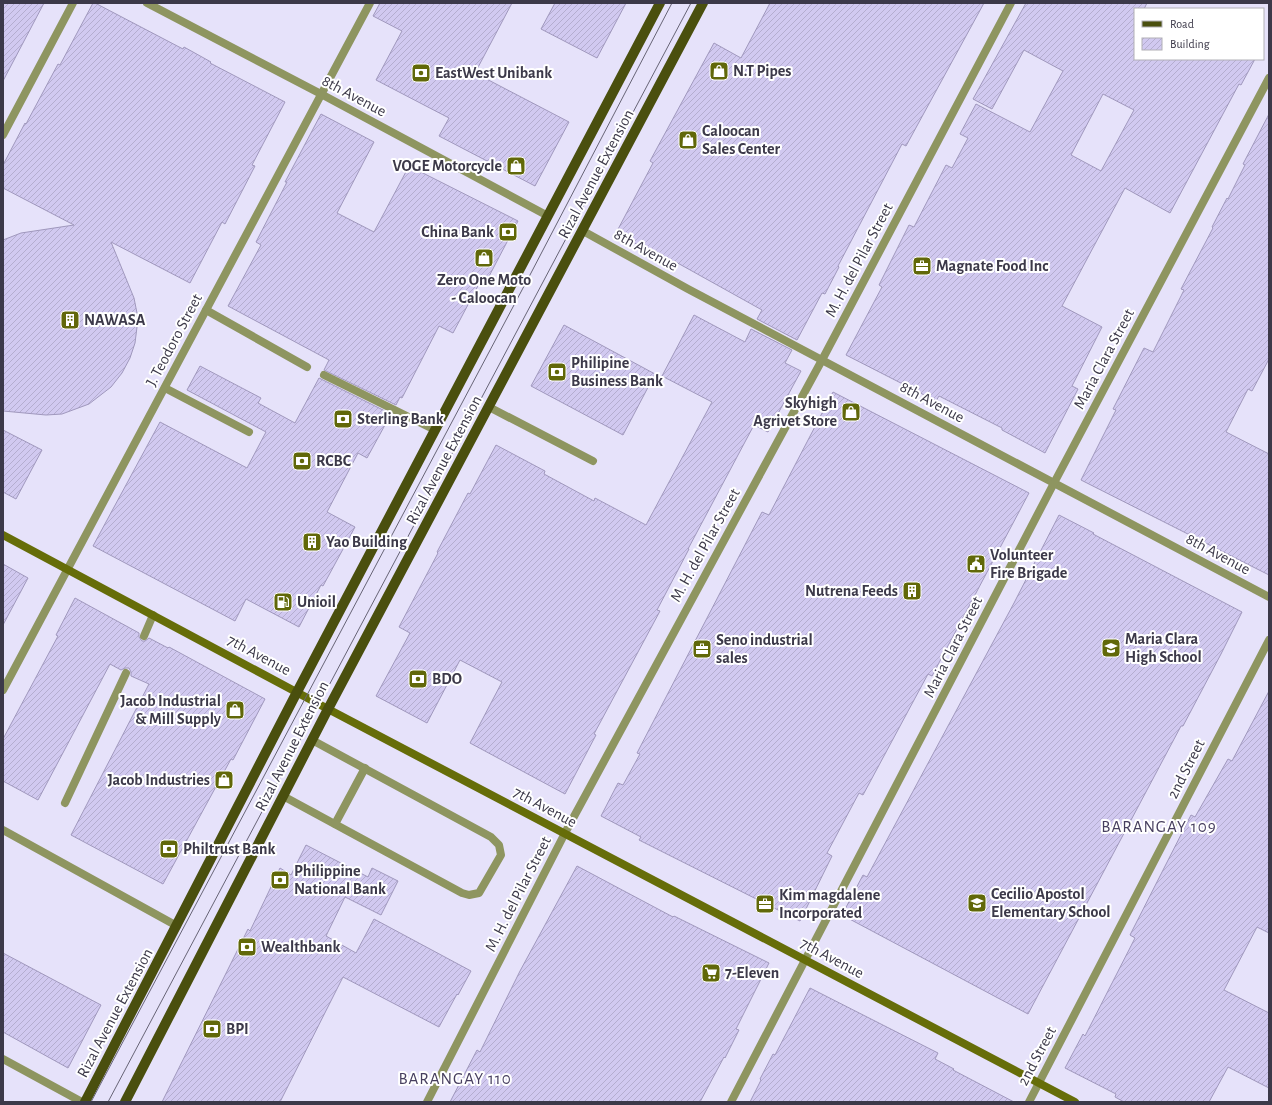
<svg xmlns="http://www.w3.org/2000/svg" width="1272" height="1105" font-family="'Alegreya Sans',sans-serif">
  <style>
    .building { fill: url(#building-hatch); stroke: #a098bd; fill-rule: evenodd }
    .lines { fill: none; stroke-linecap: round; stroke-linejoin: round }
    .lane { stroke: #8e9560; stroke-width: 8 }
    .street { stroke: #8e9560; stroke-width: 8 }
    .secondary { stroke: #666d09; stroke-width: 8 }
    .primary { stroke: #4a4f0e; stroke-width: 10 }
    .tram { stroke: #676476; stroke-width: 1 }
    .labels { text-anchor: middle; dominant-baseline: central; stroke-width: 4; stroke-linejoin: round; paint-order: stroke }
    .poi-label { font-size: 16px; font-weight: bold; fill: #3c3949; stroke: #fff; text-anchor: start }
    .street-label { font-size: 16px; fill: #3c3949; stroke: #fff }
    .neighbourhood-label { font-size: 17px; letter-spacing: 1px; fill: #473f5f; stroke: #fff }
  </style>
  <defs>
    <pattern id="building-hatch" width="6" height="6" patternUnits="userSpaceOnUse"><rect width="6" height="6" fill="#d1c9f0"/><path d="M-1 1l2-2M0 6l6-6M5 7l2-2" fill="none" stroke="#b4adcf"/></pattern>
  </defs>
  <rect width="100%" height="100%" fill="#e6e2fa"/>
  <g class="building">
    <polygon points="3,3 44,3 3,81"/>
    <polygon points="93,3 95,3 183,49 184,47 211,62 210,63 285,102 252,165 255,166 225,224 222,222 190,283 111,242 134,298 137,313 137,327 135,343 130,358 122,373 111,387 89,404 62,414 46,415 3,411 3,240 21,233 74,225 3,188 3,165 25,123 26,124 58,64 60,65"/>
    <polygon points="380,3 512,3 475,73 569,122 535,186 439,136 449,118 376,80 402,31 373,16"/>
    <polygon points="555,3 626,3 597,58 541,29"/>
    <polygon points="770,3 984,3 906,146 902,144 838,266 839,267 825,294 822,293 797,340 757,319 762,310 674,261 672,263 616,233 653,163 650,161 714,43 741,58"/>
    <path d="M1026 3H1147L1144 9H1135V59H1255L1241 85 1239 84 1170 213 1125 188 1087 259 1062 306 1102 327 1072 386 1078 389 1045 453 1002 430V428L939 396 936 401 846 355 882 287 879 285 909 225 914 227 946 165 952 168 968 138 960 134 976 104 1030 132 1063 71 1024 50 992 109 973 99ZM1103 94 1134 110 1101 171 1071 155Z"/>
    <polygon points="321,114 374,142 337,213 374,232 409,166 518,221 485,284 480,282 453,333 439,326 402,398 400,397 396,405 324,370 329,360 228,306 261,245 256,242 287,182 285,182"/>
    <polygon points="1269,114 1269,359 1252,391 1248,389 1226,432 1269,454 1269,575 1081,480 1116,410 1113,409 1144,348 1153,352 1184,290 1181,289 1213,228 1212,227 1227,198 1228,199 1245,165 1243,164"/>
    <polygon points="694,315 745,342 751,329 792,350 785,363 801,371 768,432 754,425 688,549 689,549 657,610 660,611 594,734 596,735 565,794 470,743 502,682 460,660 427,723 376,696 410,633 399,627 438,553 437,552 468,493 470,494 496,445 545,471 544,474 594,501 595,498 646,525 712,402 662,376"/>
    <polygon points="564,325 655,374 623,435 531,386"/>
    <polygon points="200,366 261,398 258,403 295,423 319,378 391,414 367,458 358,453 327,512 355,527 323,586 321,585 299,627 246,599 235,621 93,546 160,422 247,468 266,432 187,390"/>
    <polygon points="833,392 1029,493 932,676 928,674 863,795 859,793 827,853 832,856 800,921 639,840 641,837 601,816 618,783 623,785 640,754 637,753 762,512 769,515"/>
    <polygon points="3,430 42,450 16,499 3,492"/>
    <polygon points="1059,515 1094,533 1093,534 1242,612 1221,654 1183,726 1181,726 1028,1014 842,915 863,875 867,877 1014,603"/>
    <polygon points="3,564 28,578 3,625"/>
    <polygon points="75,598 139,633 139,637 142,641 145,641 149,638 168,648 169,647 265,699 233,760 231,759 163,884 71,835 149,684 131,676 131,672 129,668 125,668 121,670 110,664 38,800 3,781 3,739 58,636 56,635"/>
    <polygon points="1269,691 1269,933 1257,927 1224,990 1269,1013 1269,1088 1228,1067 1209,1102 1124,1102 1115,1097 1116,1094 1065,1068 1083,1034 1085,1036 1135,938 1130,935 1191,815 1195,817 1228,759 1232,761"/>
    <polygon points="306,845 368,877 372,868 398,881 381,915 345,897 326,936 356,953 374,919 471,971 458,995 457,994 439,1027 343,977 280,1102 162,1102 248,929 250,931 280,868 291,875"/>
    <polygon points="577,866 673,917 674,916 769,963 736,1029 739,1030 725,1058 724,1057 700,1102 450,1102 477,1050 480,1052 520,971"/>
    <polygon points="3,953 101,1005 68,1068 3,1032"/>
    <polygon points="810,988 938,1053 935,1059 954,1069 953,1070 1014,1102 750,1102 761,1080 760,1079 773,1054 775,1055"/>
  </g>
  <g class="lines">
    <g class="lane">
      <polyline points="206,310 307,367"/>
      <polyline points="324,375 435,430"/>
      <polyline points="165,388 249,432"/>
      <polyline points="489,407 593,461"/>
      <polyline points="144,636 153,615"/>
      <polyline points="283,796 462,893 469,895 479,893 501,855 499,845 491,837 312,740"/>
      <polyline points="65,803 126,673"/>
      <polyline points="335,824 365,768"/>
      <polyline points="3,830 177,926"/>
    </g>
    <g class="street">
      <polyline points="147,3 321,94 548,216"/>
      <polyline points="3,135 73,3"/>
      <polyline points="583,231 688,289 1269,597"/>
      <polyline points="3,690 370,3"/>
      <polyline points="3,1059 82,1102"/>
      <polyline points="427,1102 565,833 822,360 1011,3"/>
      <polyline points="731,1102 1054,483 1269,78"/>
      <polyline points="1029,1102 1269,640"/>
    </g>
    <polyline class="secondary" points="3,535 328,709 1075,1102"/>
    <g class="primary">
      <polyline points="85,1102 297,692 660,3"/>
      <polyline points="125,1102 328,709 703,3"/>
    </g>
    <g class="tram">
      <polyline points="91,1102 531,273 672,3"/>
      <polyline points="108,1102 691,3"/>
    </g>
  </g>
  <defs>
    <symbol id="shop-square" viewBox="-11 -11 22 22"><rect x="-9" y="-9" width="18" height="18" rx="4" fill="#616809" stroke="#fff"/><path d="M-5-2.5h2.3a2.7 3.5 0 0 1 5.4 0H5L5.5 6h-11ZM-1.5-2.5h3a1.5 2.3 0 0 0-3 0Z" fill="#fff"/></symbol>
    <symbol id="bank-square" viewBox="-11 -11 22 22"><rect x="-9" y="-9" width="18" height="18" rx="4" fill="#616809" stroke="#fff"/><path d="M-6-4H6V4H-6ZM0-2.3a2.3 2.3 0 1 0 0 4.6a2.3 2.3 0 1 0 0-4.6Z" fill="#fff"/></symbol>
    <symbol id="office-square" viewBox="-11 -11 22 22"><rect x="-9" y="-9" width="18" height="18" rx="4" fill="#616809" stroke="#fff"/><path d="M-6-3h4V-5.5h4V-3h4V5H-6ZM-1-4.5V-3h2v-1.5ZM-6 0V1H6V0Z" fill="#fff"/></symbol>
    <symbol id="building-square" viewBox="-11 -11 22 22"><rect x="-9" y="-9" width="18" height="18" rx="4" fill="#616809" stroke="#fff"/><path d="M-4-6H4V6H1V3H-1V6H-4ZM-2.5-4.3h1.7v1.8h-1.7ZM.8-4.3h1.7v1.8H.8ZM-2.5-1h1.7V.8h-1.7ZM.8-1h1.7V.8H.8Z" fill="#fff"/></symbol>
    <symbol id="civic-square" viewBox="-11 -11 22 22"><rect x="-9" y="-9" width="18" height="18" rx="4" fill="#616809" stroke="#fff"/><path d="M-.6-6.5H3V-4.5H.6V-3L4-1V1h2V6H-6V1h2V-1L-.6-3ZM-1.2 2.5V6h2.4V2.5Z" fill="#fff"/></symbol>
    <symbol id="fuel-square" viewBox="-11 -11 22 22"><rect x="-9" y="-9" width="18" height="18" rx="4" fill="#616809" stroke="#fff"/><path d="M-5.5-6h7V0h2V4h1.3V-2.5L3-4.5l.8-.8L6-3V5H2.5V1h-1V6h-7ZM-4.2-4.7v3.2H.2V-4.7Z" fill="#fff"/></symbol>
    <symbol id="school-square" viewBox="-11 -11 22 22"><rect x="-9" y="-9" width="18" height="18" rx="4" fill="#616809" stroke="#fff"/><path d="M0-5L7-2L0 1L-7-2ZM-4 1L0 2.5L4 1V4Q0 6-4 4Z" fill="#fff"/></symbol>
    <symbol id="supermarket-square" viewBox="-11 -11 22 22"><rect x="-9" y="-9" width="18" height="18" rx="4" fill="#616809" stroke="#fff"/><path d="M-6-5.5h2.5l.6 2H6L4.5 2H-2.5L-4.4-4H-6ZM-1.5 3.2a1.3 1.3 0 1 0 .1 0ZM3 3.2a1.3 1.3 0 1 0 .1 0Z" fill="#fff"/></symbol>
  </defs>
  <g fill-rule="evenodd">
    <use href="#shop-square" x="708" y="60" width="22" height="22"/>
    <use href="#bank-square" x="410" y="62" width="22" height="22"/>
    <use href="#shop-square" x="677" y="129" width="22" height="22"/>
    <use href="#shop-square" x="505" y="155" width="22" height="22"/>
    <use href="#bank-square" x="497" y="221" width="22" height="22"/>
    <use href="#shop-square" x="473" y="247" width="22" height="22"/>
    <use href="#office-square" x="911" y="255" width="22" height="22"/>
    <use href="#building-square" x="59" y="309" width="22" height="22"/>
    <use href="#bank-square" x="546" y="361" width="22" height="22"/>
    <use href="#shop-square" x="840" y="401" width="22" height="22"/>
    <use href="#bank-square" x="332" y="408" width="22" height="22"/>
    <use href="#bank-square" x="291" y="450" width="22" height="22"/>
    <use href="#building-square" x="301" y="531" width="22" height="22"/>
    <use href="#civic-square" x="965" y="553" width="22" height="22"/>
    <use href="#building-square" x="901" y="580" width="22" height="22"/>
    <use href="#fuel-square" x="272" y="591" width="22" height="22"/>
    <use href="#school-square" x="1100" y="637" width="22" height="22"/>
    <use href="#office-square" x="691" y="638" width="22" height="22"/>
    <use href="#bank-square" x="407" y="668" width="22" height="22"/>
    <use href="#shop-square" x="224" y="699" width="22" height="22"/>
    <use href="#shop-square" x="213" y="769" width="22" height="22"/>
    <use href="#bank-square" x="158" y="838" width="22" height="22"/>
    <use href="#bank-square" x="269" y="869" width="22" height="22"/>
    <use href="#school-square" x="966" y="892" width="22" height="22"/>
    <use href="#office-square" x="754" y="893" width="22" height="22"/>
    <use href="#bank-square" x="236" y="936" width="22" height="22"/>
    <use href="#supermarket-square" x="700" y="962" width="22" height="22"/>
    <use href="#bank-square" x="201" y="1018" width="22" height="22"/>
  </g>
  <g class="labels">
    <g class="poi-label">
      <text x="733" y="71">N.T Pipes</text>
      <text x="435" y="73">EastWest Unibank</text>
      <text x="702" y="131">Caloocan<tspan x="702" dy="18">Sales Center</tspan></text>
      <text x="502" y="166" text-anchor="end">VOGE Motorcycle</text>
      <text x="494" y="232" text-anchor="end">China Bank</text>
      <text x="936" y="266">Magnate Food Inc</text>
      <text x="484" y="280" text-anchor="middle">Zero One Moto<tspan x="484" dy="18">- Caloocan</tspan></text>
      <text x="84" y="320">NAWASA</text>
      <text x="571" y="363">Philipine<tspan x="571" dy="18">Business Bank</tspan></text>
      <text x="837" y="403" text-anchor="end">Skyhigh<tspan x="837" dy="18">Agrivet Store</tspan></text>
      <text x="357" y="419">Sterling Bank</text>
      <text x="316" y="461">RCBC</text>
      <text x="326" y="542">Yao Building</text>
      <text x="990" y="555">Volunteer<tspan x="990" dy="18">Fire Brigade</tspan></text>
      <text x="898" y="591" text-anchor="end">Nutrena Feeds</text>
      <text x="297" y="602">Unioil</text>
      <text x="1125" y="639">Maria Clara<tspan x="1125" dy="18">High School</tspan></text>
      <text x="716" y="640">Seno industrial<tspan x="716" dy="18">sales</tspan></text>
      <text x="432" y="679">BDO</text>
      <text x="221" y="701" text-anchor="end">Jacob Industrial<tspan x="221" dy="18">&amp; Mill Supply</tspan></text>
      <text x="210" y="780" text-anchor="end">Jacob Industries</text>
      <text x="183" y="849">Philtrust Bank</text>
      <text x="294" y="871">Philippine<tspan x="294" dy="18">National Bank</tspan></text>
      <text x="991" y="894">Cecilio Apostol<tspan x="991" dy="18">Elementary School</tspan></text>
      <text x="779" y="895">Kim magdalene<tspan x="779" dy="18">Incorporated</tspan></text>
      <text x="261" y="947">Wealthbank</text>
      <text x="725" y="973">7-Eleven</text>
      <text x="226" y="1029">BPI</text>
    </g>
    <g class="street-label">
      <text transform="translate(354 96) rotate(28)">8th Avenue</text>
      <text transform="translate(596 174) rotate(-62)">Rizal Avenue Extension</text>
      <text transform="translate(646 250) rotate(29)">8th Avenue</text>
      <text transform="translate(859 260) rotate(-62)">M. H. del Pilar Street</text>
      <text transform="translate(174 340) rotate(-62)">J. Teodoro Street</text>
      <text transform="translate(1104 359) rotate(-62)">Maria Clara Street</text>
      <text transform="translate(932 402) rotate(28)">8th Avenue</text>
      <text transform="translate(444 460) rotate(-62)">Rizal Avenue Extension</text>
      <text transform="translate(705 545) rotate(-61)">M. H. del Pilar Street</text>
      <text transform="translate(1218 554) rotate(28)">8th Avenue</text>
      <text transform="translate(953 647) rotate(-63)">Maria Clara Street</text>
      <text transform="translate(259 655) rotate(28)">7th Avenue</text>
      <text transform="translate(292 746) rotate(-63)">Rizal Avenue Extension</text>
      <text transform="translate(1186 769) rotate(-63)">2nd Street</text>
      <text transform="translate(545 807) rotate(28)">7th Avenue</text>
      <text transform="translate(518 894) rotate(-63)">M. H. del Pilar Street</text>
      <text transform="translate(832 958) rotate(28)">7th Avenue</text>
      <text transform="translate(115 1013) rotate(-62)">Rizal Avenue Extension</text>
      <text transform="translate(1037 1056) rotate(-62)">2nd Street</text>
    </g>
    <g class="neighbourhood-label">
      <text x="1159" y="826">BARANGAY 109</text>
      <text x="455" y="1078">BARANGAY 110</text>
    </g>
  </g>
  <rect width="1272" height="1105" fill="none" stroke="#3c3949" stroke-width="8"/>
  <rect x="1134" y="8" width="130" height="52" fill="#ffffff" stroke="#b1b0b6"/>
  <rect x="1142" y="21" width="20" height="6" fill="#4a4f0e" stroke="#b1b0b6"/>
  <text x="1170" y="28" font-size="12" fill="#3c3949">Road</text>
  <rect x="1142" y="38" width="20" height="12" fill="url(#building-hatch)" stroke="#b1b0b6"/>
  <text x="1170" y="48" font-size="12" fill="#3c3949">Building</text>
</svg>
